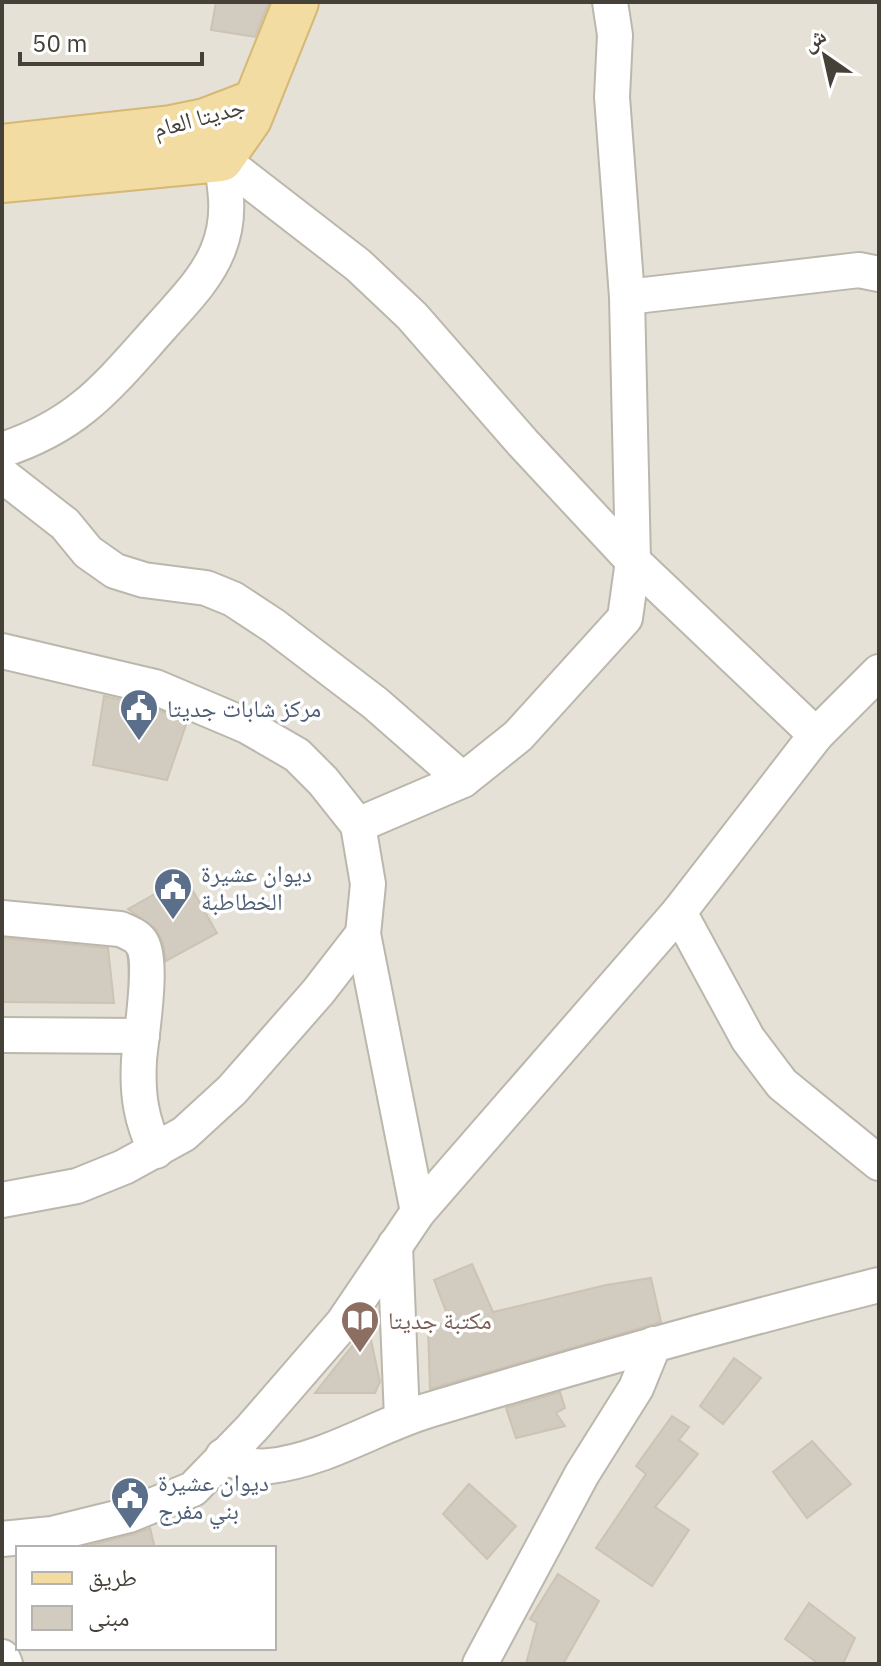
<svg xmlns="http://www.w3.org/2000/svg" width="881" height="1666" font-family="'IBM Plex Sans','Noto Naskh Arabic',sans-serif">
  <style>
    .residential { fill: #e5e1d7; fill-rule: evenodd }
    .building { fill: #d2cbbf; stroke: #ccc3b3; stroke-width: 2 }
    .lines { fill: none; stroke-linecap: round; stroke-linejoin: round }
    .minor-casing { stroke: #bcb7ac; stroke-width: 38 }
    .major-casing { stroke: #d5b874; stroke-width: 48 }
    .minor { stroke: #fff; stroke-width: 34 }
    .major { stroke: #f2dca2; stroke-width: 44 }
    .labels { text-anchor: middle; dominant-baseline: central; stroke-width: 7; stroke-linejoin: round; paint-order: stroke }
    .street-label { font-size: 24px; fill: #454038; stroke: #fff }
    .service-label { font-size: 24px; fill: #4e5e75; stroke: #fff; text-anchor: start }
    .education-label { font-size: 24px; fill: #785e54; stroke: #fff; text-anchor: start }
  </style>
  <rect width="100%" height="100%" fill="#f2efe8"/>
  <path class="residential" d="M2 2H879V1664H2ZM18 1548H274V1648H18Z"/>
  <g class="building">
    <polygon points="216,2 269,2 255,37 211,30"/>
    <polygon points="104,696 149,706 187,722 167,780 93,765"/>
    <polygon points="185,877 217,933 166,961 163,943 156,929 128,909"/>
    <polygon points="2,938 108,948 114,1003 2,1002"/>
    <polygon points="472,1264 493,1312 606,1285 651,1278 661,1322 430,1389 428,1328 450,1322 434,1280"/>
    <polygon points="368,1326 380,1382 375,1393 315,1393"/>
    <polygon points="734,1358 761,1378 723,1424 700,1406"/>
    <polygon points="560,1392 565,1408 556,1413 565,1426 516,1438 506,1408"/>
    <polygon points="672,1416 689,1427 679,1440 698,1454 655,1507 689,1530 652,1586 596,1548 646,1474 636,1466"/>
    <polygon points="812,1441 851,1484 807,1518 773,1472"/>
    <polygon points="469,1484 516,1526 487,1559 443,1514"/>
    <polygon points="150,1528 155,1548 79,1548 134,1534"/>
    <polygon points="558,1574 599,1601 563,1664 526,1664 537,1623 530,1619"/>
    <polygon points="809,1603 855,1638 843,1664 819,1664 785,1639"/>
  </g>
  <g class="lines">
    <defs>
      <g id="minor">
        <polyline points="221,159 358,265 412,316 523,443 633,561 816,735"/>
        <polyline points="627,297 859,270 879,274"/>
        <path d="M2 450C79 425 108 386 160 328 181 304 206 280 218 250 231 218 226 191 221 159"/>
        <polyline points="2,475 65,524 88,552 115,571 144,580 206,588 233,599 274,626 375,703 463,780"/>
        <polyline points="2,651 155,687 247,726 297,755 323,781 358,825 368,884 363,934 418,1212"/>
        <polyline points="358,825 463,780 518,736 625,618 633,561 627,297 612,97 615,35 610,2"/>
        <polyline points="679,912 748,1039 782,1084 879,1163"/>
        <path d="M2 918 120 929C127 932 136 935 141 942 154 958 141 1037 139 1060 137 1094 141 1121 156 1151"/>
        <polyline points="2,1035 142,1036"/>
        <polyline points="2,1200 77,1186 124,1167 184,1134 232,1090 318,992 363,934"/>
        <polyline points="395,1245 402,1418"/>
        <path d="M223 1456C239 1463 252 1468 270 1466 325 1460 376 1426 429 1410 578 1365 728 1323 879 1285"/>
        <polyline points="2,1539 52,1534 129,1515 193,1489 252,1428 343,1323 418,1212 679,912 816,735 879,672"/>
        <polyline points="2,1657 5,1664"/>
        <polyline points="480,1664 582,1474 636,1388 654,1344"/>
      </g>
      <g id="major">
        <polyline points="2,147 171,128 205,121 255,102"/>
        <polyline points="2,180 221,159 249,119 296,2"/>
      </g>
    </defs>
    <use href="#minor" class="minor-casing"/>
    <use href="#major" class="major-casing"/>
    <use href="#minor" class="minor"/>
    <use href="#major" class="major"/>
  </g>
  <defs>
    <symbol id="civic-pin" viewBox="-11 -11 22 30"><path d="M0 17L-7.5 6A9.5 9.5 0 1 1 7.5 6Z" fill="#5c6f8a" stroke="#fff"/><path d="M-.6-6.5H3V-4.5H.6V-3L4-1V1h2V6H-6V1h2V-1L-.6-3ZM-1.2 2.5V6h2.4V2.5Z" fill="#fff"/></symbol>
    <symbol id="library-pin" viewBox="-11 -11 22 30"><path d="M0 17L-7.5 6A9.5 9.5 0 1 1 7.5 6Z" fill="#8d6e63" stroke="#fff"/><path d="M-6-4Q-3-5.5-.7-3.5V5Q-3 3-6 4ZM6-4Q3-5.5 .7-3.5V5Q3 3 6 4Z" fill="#fff"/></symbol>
  </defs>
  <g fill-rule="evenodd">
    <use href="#civic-pin" x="117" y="686" width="44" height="60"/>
    <use href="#civic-pin" x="151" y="865" width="44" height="60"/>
    <use href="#library-pin" x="338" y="1298" width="44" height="60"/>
    <use href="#civic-pin" x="108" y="1474" width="44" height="60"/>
  </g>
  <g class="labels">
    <g class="street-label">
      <text transform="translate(199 117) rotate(-15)">جديتا العام</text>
    </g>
    <g class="service-label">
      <text x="167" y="708">مركز شابات جديتا</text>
      <text x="201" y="873">ديوان عشيرة<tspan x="201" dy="28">الخطاطبة</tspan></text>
      <text x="158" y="1482">ديوان عشيرة<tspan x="158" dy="28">بني مفرج</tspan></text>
    </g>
    <g class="education-label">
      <text x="388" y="1320">مكتبة جديتا</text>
    </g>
  </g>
  <rect width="881" height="1666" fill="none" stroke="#454038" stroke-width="8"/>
  <rect x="16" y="1546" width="260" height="104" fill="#ffffff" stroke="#b5b3af" stroke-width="2"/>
  <rect x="32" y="1572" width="40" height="12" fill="#f2dca2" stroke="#b5b3af" stroke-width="2"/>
  <text x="88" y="1586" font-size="24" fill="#454038">طريق</text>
  <rect x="32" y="1606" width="40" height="24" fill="#d2cbbf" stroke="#b5b3af" stroke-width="2"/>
  <text x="88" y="1626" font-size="24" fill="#454038">مبنى</text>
  <g transform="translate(825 56) rotate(326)" stroke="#ffffff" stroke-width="6" paint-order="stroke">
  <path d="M0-6L14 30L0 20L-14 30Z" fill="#454038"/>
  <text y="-12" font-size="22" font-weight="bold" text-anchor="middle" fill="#454038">ش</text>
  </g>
  <path d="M20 52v12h182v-12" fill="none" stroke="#454038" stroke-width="4"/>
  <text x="32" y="52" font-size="24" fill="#454038" stroke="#ffffff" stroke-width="6" paint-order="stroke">50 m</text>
</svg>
